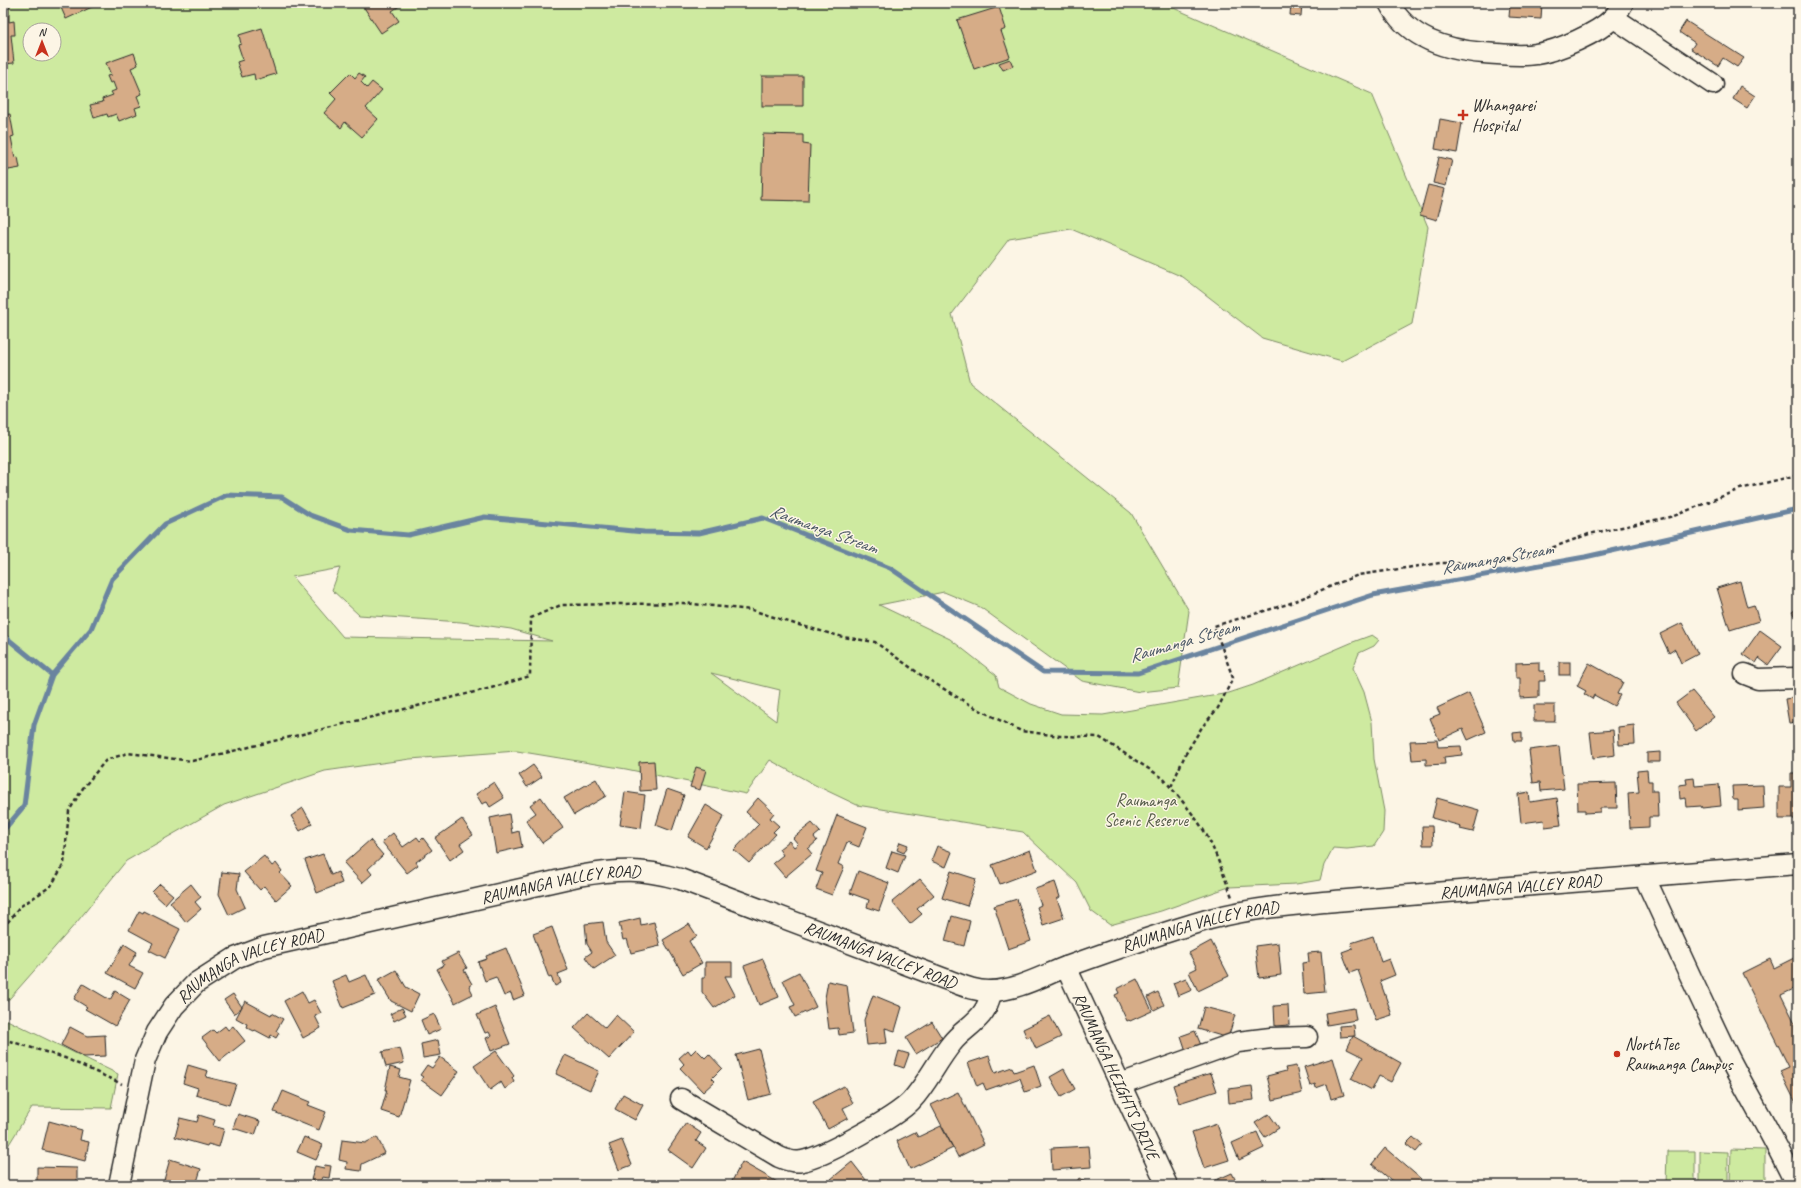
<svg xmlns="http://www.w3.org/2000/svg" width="1801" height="1188" font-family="Caveat,sans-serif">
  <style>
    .green { fill: #ceeaa0; stroke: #7c8a66; fill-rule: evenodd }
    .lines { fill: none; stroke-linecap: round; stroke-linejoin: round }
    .stream { stroke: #6a849f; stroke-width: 5 }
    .building { fill: #d6ac87; stroke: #2b2b2b }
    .minor-casing { stroke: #2b2b2b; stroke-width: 23 }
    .path { stroke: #2b2b2b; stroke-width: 2.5; stroke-dasharray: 4 3; stroke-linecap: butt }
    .minor { stroke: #fcf5e5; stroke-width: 20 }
    .poi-dot { fill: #c8321e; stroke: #fcf5e5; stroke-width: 1.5 }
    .labels { text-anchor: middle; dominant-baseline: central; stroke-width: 3; stroke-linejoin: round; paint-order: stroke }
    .poi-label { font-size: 17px; fill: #2b2b2b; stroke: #fcf5e5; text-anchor: start }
    .park-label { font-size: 17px; fill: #545b48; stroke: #fcf5e5 }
    .street-label { font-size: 17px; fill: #2b2b2b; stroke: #fcf5e5 }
    .water-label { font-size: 18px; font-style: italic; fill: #4a5765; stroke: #fcf5e5 }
  </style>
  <rect width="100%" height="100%" fill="#fcf5e5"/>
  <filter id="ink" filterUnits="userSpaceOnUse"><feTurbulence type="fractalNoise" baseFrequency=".025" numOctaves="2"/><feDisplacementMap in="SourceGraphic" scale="8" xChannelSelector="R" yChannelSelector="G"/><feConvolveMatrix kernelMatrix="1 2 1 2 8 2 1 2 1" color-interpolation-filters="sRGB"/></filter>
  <g filter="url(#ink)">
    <g class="green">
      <path d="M3 3H1162L1372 94 1428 227 1412 324 1342 361 1262 338 1183 277 1071 229 1009 239 952 314 970 383 1131 513 1189 611 1178 688 1140 692 1082 681 980 607 944 592 879 605 950 639 996 675 999 687 1031 704 1061 714 1103 715 1229 693 1253 685 1353 642 1372 635 1379 640 1374 646 1359 653 1353 668 1364 692 1372 722 1374 759 1384 811 1383 832 1374 846 1347 849 1333 848 1324 865 1320 880 1296 884 1229 887 1161 911 1110 925 1091 911 1077 883 1023 832 857 805 815 785 770 760 746 794 626 769 517 751 410 759 325 771 224 805 126 861 77 922 3 1006ZM30 30H54V54H30ZM340 568 332 590 359 615 461 622 511 629 552 641 343 637 292 577ZM711 673 780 690 776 721Z"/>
      <polygon points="3,1018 118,1074 111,1108 32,1107 3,1154"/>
      <polygon points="1731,1149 1765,1150 1765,1185 1730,1185"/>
      <polygon points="1667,1151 1695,1151 1695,1185 1666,1185"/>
      <polygon points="1700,1151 1728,1152 1728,1185 1700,1185"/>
    </g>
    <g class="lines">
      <g class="stream">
        <polyline points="3,635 52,675"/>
        <polyline points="3,831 24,806 34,725 52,675 91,629 112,579 165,524 227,495 282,497 310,515 351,530 408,535 485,517 644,532 699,533 763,518 890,568 1043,672 1138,673 1373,595 1585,557 1798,509"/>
      </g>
    </g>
    <g class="building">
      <polygon points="3,3 9,3 9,22 14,21 15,35 11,35 14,63 4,64"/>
      <polygon points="59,3 92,3 94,6 66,19"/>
      <polygon points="361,3 404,3 392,11 399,21 381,33"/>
      <polygon points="1291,3 1302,3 1301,16 1290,15"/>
      <polygon points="1524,3 1542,3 1541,19 1509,17 1510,6 1524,7"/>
      <polygon points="999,7 1006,29 1001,31 1010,57 974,69 957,20"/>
      <polygon points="1686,21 1744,58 1737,67 1723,58 1718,66 1691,49 1695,43 1679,32"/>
      <polygon points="262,28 276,74 255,80 254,74 242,77 237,62 243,60 238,45 241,44 239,35"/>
      <polygon points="134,53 138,65 131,68 142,94 137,96 141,106 135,108 137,114 119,121 116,114 108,117 107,114 94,118 90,105 103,102 102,99 113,95 111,92 116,90 113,82 110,83 107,76 111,75 106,63"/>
      <polygon points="1010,59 1013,66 1003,70 999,63"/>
      <polygon points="350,73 355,78 359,73 365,77 361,82 367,88 372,82 382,90 366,108 378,119 362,137 345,122 341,128 324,113 336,99 330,93"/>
      <rect x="762" y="76" width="41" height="30"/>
      <polygon points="1740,86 1755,96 1747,108 1733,99"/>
      <polygon points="10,114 14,136 11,137 15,158 18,157 20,168 3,171 3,115"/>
      <polygon points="1440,119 1462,123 1457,153 1435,149"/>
      <polygon points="763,134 803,135 803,144 810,145 808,201 761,200"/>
      <polygon points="1439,157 1452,160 1446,186 1433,183"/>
      <polygon points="1428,185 1445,189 1437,220 1420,215"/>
      <polygon points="1740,581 1747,607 1754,605 1759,621 1730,630 1717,588"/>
      <polygon points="1798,608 1798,621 1792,612"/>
      <polygon points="1682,623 1698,654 1681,663 1675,649 1669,653 1660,634"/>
      <polygon points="1760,630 1782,646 1768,665 1759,658 1756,663 1743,654"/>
      <polygon points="1539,662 1539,671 1544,671 1545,681 1539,681 1539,697 1520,698 1520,678 1516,678 1516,663"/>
      <rect x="1559" y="662" width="11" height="13"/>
      <polygon points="1589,663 1623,682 1617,694 1620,695 1614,706 1594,695 1592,699 1584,694 1586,691 1577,686"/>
      <polygon points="1692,691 1714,717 1696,731 1676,703"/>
      <polygon points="1469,693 1486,732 1468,740 1463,729 1439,740 1430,718 1440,714 1437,708"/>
      <polygon points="1798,697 1798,722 1789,723 1785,699"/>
      <rect x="1534" y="705" width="21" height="16"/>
      <polygon points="1634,725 1635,744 1619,745 1618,727"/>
      <polygon points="1613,730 1615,755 1593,758 1590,732"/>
      <polygon points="1522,732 1522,741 1514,741 1513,733"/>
      <polygon points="1437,740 1438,747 1461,746 1462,755 1444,757 1445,764 1426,765 1426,759 1412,760 1410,741"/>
      <polygon points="1559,746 1564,789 1541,791 1540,782 1533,783 1529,750"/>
      <polygon points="1660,752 1660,762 1647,762 1647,753"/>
      <polygon points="654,761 656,790 640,791 639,762"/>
      <polygon points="533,765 542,777 527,787 519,775"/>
      <polygon points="696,767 706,770 700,790 690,787"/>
      <polygon points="1647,770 1648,781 1652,781 1652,791 1657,791 1658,817 1649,817 1649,827 1630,828 1628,793 1639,792 1637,771"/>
      <polygon points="1791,773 1798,773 1798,819 1779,819 1779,787 1791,787"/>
      <polygon points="1694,778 1695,786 1719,784 1721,806 1702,808 1701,806 1687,807 1686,798 1680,799 1679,785 1687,784 1686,779"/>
      <polygon points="596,779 606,796 574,815 564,798"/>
      <polygon points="494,782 504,798 490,807 487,802 482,804 476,794"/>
      <polygon points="1616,783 1617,808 1600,808 1600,812 1585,813 1585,810 1578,810 1577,784"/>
      <polygon points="1763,785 1764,808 1738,810 1738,800 1733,800 1732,786"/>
      <polygon points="667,789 684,795 672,831 656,825"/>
      <polygon points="625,792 645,795 641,828 620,825"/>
      <polygon points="1529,792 1530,802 1557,798 1561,825 1545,827 1544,820 1521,823 1518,794"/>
      <polygon points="541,797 563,828 542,843 526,820 536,813 530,805"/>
      <polygon points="758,798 774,813 770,818 779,826 773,832 776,834 749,863 734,850 759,824 746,812"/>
      <polygon points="1437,798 1479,810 1473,832 1460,829 1461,826 1432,818"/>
      <polygon points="706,805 724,816 706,848 688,837"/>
      <polygon points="303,808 312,824 300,831 291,816"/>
      <polygon points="509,814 512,833 519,831 522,847 496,853 490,818"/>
      <polygon points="837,815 867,827 859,847 847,842 838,864 844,867 832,895 816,889 822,873 816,871"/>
      <polygon points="462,819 473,835 460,844 464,850 450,860 435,838"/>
      <polygon points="812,823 820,832 814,837 817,841 808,849 812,854 785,877 773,863 783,855 779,849 789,841 794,847 798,844 793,838"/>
      <polygon points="1422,826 1432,826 1433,845 1423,845"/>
      <polygon points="393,833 403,847 417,837 420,841 423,838 432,850 416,862 418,865 407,873 382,842"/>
      <polygon points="370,840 383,855 368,869 372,874 362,883 344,863"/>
      <polygon points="900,842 908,845 904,853 897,850"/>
      <polygon points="937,846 952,852 946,867 931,861"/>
      <polygon points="1030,850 1037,870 1000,884 992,865"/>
      <polygon points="892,851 905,855 898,873 886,868"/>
      <polygon points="323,854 331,875 338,872 342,883 317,893 305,860"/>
      <polygon points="264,856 272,866 276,863 282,871 280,873 292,886 276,900 264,886 260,890 244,872"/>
      <polygon points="858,871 889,883 879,911 867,907 869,900 850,893"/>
      <polygon points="951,871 976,879 967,906 942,898"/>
      <polygon points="222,872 239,874 237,889 245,907 229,915 219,894"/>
      <polygon points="920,879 934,895 917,909 922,914 910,924 892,902"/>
      <polygon points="1055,882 1060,897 1057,899 1064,918 1043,925 1037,907 1041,905 1035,889"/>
      <polygon points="160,884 173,895 165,904 152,892"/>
      <polygon points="191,884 201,897 195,902 201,909 186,922 170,902"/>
      <polygon points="1017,899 1031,941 1008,949 994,906"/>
      <polygon points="139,911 143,913 144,911 180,929 165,958 149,950 153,943 129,930"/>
      <polygon points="952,916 970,921 964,946 945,941"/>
      <polygon points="640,918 641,925 654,922 660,946 631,953 627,939 623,940 619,923"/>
      <polygon points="603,922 606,942 615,955 594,969 585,957 592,952 587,944 585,924"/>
      <polygon points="689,924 697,936 689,941 702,963 683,974 663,940"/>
      <polygon points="552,927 568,970 558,974 561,983 555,986 551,977 549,978 533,934"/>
      <polygon points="1373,936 1381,962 1389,959 1395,975 1380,981 1392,1015 1376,1020 1358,970 1350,973 1342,952 1353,948 1351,943"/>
      <polygon points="1211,941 1229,976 1198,991 1189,972 1197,968 1189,953"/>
      <polygon points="1278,943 1281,975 1259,978 1255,946"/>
      <polygon points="124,944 137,952 129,966 143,973 135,988 107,973"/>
      <polygon points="506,948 525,995 513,1000 511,993 504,996 496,977 485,981 478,962 487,959 486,956"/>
      <polygon points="1321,952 1325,992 1304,994 1302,963 1309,962 1308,953"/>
      <polygon points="458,953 467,968 464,970 472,984 469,986 473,994 455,1003 437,969 444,965 442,961"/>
      <polygon points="1798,956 1798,987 1781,995 1798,1029 1798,1107 1780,1071 1789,1067 1742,973 1770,959 1774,968"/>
      <polygon points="763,959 779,997 759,1005 744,966"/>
      <polygon points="705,962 732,962 732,976 725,976 735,995 714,1008 702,992 702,978 705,978"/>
      <polygon points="396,970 406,987 419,994 411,1011 391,1001 378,980"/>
      <polygon points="799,972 816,1007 795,1017 790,1007 795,1005 783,980"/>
      <polygon points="346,975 349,982 366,975 375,995 343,1008 332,981"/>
      <polygon points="1186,978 1192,990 1178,996 1173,983"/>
      <polygon points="1137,979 1152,1011 1130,1021 1129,1020 1127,1021 1115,995 1119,993 1117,989"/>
      <polygon points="828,981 847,985 853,1033 839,1035 838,1028 829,1029 825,998"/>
      <polygon points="83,984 110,1000 115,991 130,1000 115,1026 85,1009 87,1007 74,999"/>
      <polygon points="302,991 308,1003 314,1000 321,1013 315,1016 321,1028 303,1038 284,1001"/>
      <polygon points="1158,992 1164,1005 1154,1010 1148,997"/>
      <polygon points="233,994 242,1007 234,1014 224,1000"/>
      <polygon points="873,995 902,1007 895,1031 885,1028 887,1043 867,1045 864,1020"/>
      <polygon points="245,1001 271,1015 272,1013 283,1019 276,1031 279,1033 276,1038 271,1035 270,1038 255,1030 254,1031 246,1027 247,1024 236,1018"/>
      <polygon points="1288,1005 1289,1025 1275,1026 1274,1006"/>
      <polygon points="495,1007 510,1044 491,1051 486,1038 491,1036 489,1032 485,1033 477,1015"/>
      <polygon points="1204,1007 1235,1015 1228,1038 1198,1029"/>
      <polygon points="402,1008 406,1015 394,1021 390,1014"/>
      <polygon points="1354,1008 1356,1020 1327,1025 1325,1013"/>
      <polygon points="588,1013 605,1028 616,1015 634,1032 609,1059 574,1028"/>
      <polygon points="434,1014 441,1029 427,1035 421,1020"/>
      <polygon points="1050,1016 1061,1037 1036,1049 1030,1036 1027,1038 1023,1029"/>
      <polygon points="932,1022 942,1038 916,1054 906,1038"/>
      <polygon points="1354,1025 1355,1036 1340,1037 1339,1026"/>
      <polygon points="225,1026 228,1030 233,1026 245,1041 220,1061 202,1038 213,1030 216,1033"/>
      <polygon points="70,1027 87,1036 105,1035 106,1056 84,1057 61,1045"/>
      <polygon points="1195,1031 1201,1045 1186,1051 1181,1036"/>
      <polygon points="1353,1036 1401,1063 1391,1082 1379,1076 1372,1090 1351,1079 1363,1057 1347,1049"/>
      <polygon points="438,1040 441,1055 423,1058 421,1044"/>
      <polygon points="400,1048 404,1063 386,1067 382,1052"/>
      <polygon points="696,1049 705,1058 709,1054 722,1068 712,1078 715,1081 703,1092 680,1068 684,1064 679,1058 688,1050 691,1054"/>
      <polygon points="759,1049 771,1094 748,1100 736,1055"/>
      <polygon points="496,1051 514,1076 512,1078 514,1082 505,1089 501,1082 490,1090 474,1066"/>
      <polygon points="899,1051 909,1054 904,1068 895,1065"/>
      <polygon points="565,1055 599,1071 590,1090 556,1074"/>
      <polygon points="989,1056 995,1073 1012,1067 1014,1072 1034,1065 1041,1086 1025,1092 1020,1078 986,1090 983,1083 977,1086 968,1063"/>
      <polygon points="440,1057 459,1071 442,1095 421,1080 423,1077 420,1075 427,1065 432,1068"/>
      <polygon points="1333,1058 1344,1095 1331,1099 1327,1084 1316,1088 1315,1084 1310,1086 1304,1067"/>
      <polygon points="188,1065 208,1071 206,1077 236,1084 229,1105 196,1095 198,1088 183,1083"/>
      <polygon points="1296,1066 1302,1093 1273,1100 1267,1076 1286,1071 1285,1068"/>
      <polygon points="390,1067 401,1070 399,1077 410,1080 399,1117 381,1111 387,1090 385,1090"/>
      <polygon points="1064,1069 1075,1089 1061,1097 1050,1077"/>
      <polygon points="1211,1073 1217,1091 1179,1103 1173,1085"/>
      <polygon points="844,1086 853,1103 843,1108 848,1118 828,1129 813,1102"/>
      <polygon points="1252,1086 1254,1100 1229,1103 1228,1089"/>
      <polygon points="283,1091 310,1102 308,1105 326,1112 319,1130 274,1112"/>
      <polygon points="958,1092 984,1144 958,1157 931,1105"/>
      <polygon points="623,1094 643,1105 635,1120 615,1109"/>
      <polygon points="238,1114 260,1121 255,1135 233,1128"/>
      <polygon points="1269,1114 1279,1128 1265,1137 1255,1123"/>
      <polygon points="199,1115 215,1120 213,1126 224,1129 219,1147 208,1144 207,1146 175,1137 180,1118 197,1122"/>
      <polygon points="49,1121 82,1130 80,1140 89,1142 85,1161 42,1150"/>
      <polygon points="686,1123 701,1133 696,1141 706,1148 693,1168 668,1150"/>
      <polygon points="1217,1124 1229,1160 1204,1168 1192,1132"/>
      <polygon points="941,1126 953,1148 910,1169 897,1141 915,1132 918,1137"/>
      <polygon points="1257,1132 1264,1148 1239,1160 1232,1143"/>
      <polygon points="304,1137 323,1145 316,1160 297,1152"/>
      <polygon points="377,1137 385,1153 362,1164 361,1171 346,1169 347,1162 339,1160 342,1140 365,1143"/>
      <polygon points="1413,1137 1422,1145 1416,1152 1406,1144"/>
      <polygon points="622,1140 632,1165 619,1170 609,1145"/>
      <polygon points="1089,1146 1091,1167 1052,1170 1051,1148"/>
      <polygon points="1385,1148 1421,1179 1416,1185 1397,1185 1372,1164"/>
      <polygon points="170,1159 201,1169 196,1185 179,1185 164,1180"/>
      <polygon points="742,1162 779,1183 778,1185 730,1185"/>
      <polygon points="852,1162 870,1185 836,1185 831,1179"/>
      <polygon points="325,1165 331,1166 329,1178 322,1177 320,1183 311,1180 315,1166 324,1168"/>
      <polygon points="37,1167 77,1168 77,1185 37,1185"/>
      <polygon points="1232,1173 1238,1185 1216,1185 1214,1181"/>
      <polygon points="1079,1178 1090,1185 1075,1185"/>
      <polygon points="1324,1180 1326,1185 1309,1185"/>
    </g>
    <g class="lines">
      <defs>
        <g id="minor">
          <path d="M1389 3C1408 39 1446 50 1484 53 1502 54 1519 57 1536 54 1558 51 1598 33 1613 18 1617 14 1620 8 1623 3"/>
          <polyline points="1614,18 1713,84"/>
          <polyline points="1745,674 1758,679 1798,678"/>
          <path d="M1644 876C1672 936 1699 996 1728 1056 1750 1099 1776 1141 1796 1185"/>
          <path id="s1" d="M1066 967 1167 1185"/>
          <polyline points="1120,1084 1238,1042 1271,1038 1307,1037"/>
          <path d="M681 1099 779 1157C786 1160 794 1163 802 1161 824 1157 896 1117 911 1101 927 1084 937 1061 952 1043 961 1031 976 1024 984 1011 988 1005 990 997 992 991"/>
          <path id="s2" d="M119 1185 145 1060 157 1032 174 1006 196 983 235 958 264 947 578 876C619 869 640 868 680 879L945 979C959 984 975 992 991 991 1017 990 1042 976 1066 967 1113 950 1161 933 1210 919 1255 907 1301 904 1347 900L1798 864"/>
        </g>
      </defs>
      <use href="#minor" class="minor-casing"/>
      <g class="path">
        <polyline points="1171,787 1185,755 1202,727 1218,708 1233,678 1214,626 1288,604 1358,575 1440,563 1492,563 1527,557 1589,534 1674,516 1740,489 1798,475"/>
        <path d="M3 928 21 906 51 886 64 864 69 811 83 788 106 760 128 753 192 761 491 688 530 676 531 618 561 605 683 603 752 610 795 624 843 637 875 642 921 675 972 706 1021 731 1060 736 1099 737 1163 778C1180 799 1200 820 1211 844 1219 861 1225 879 1232 897"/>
        <polyline points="3,1039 65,1058 122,1084"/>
      </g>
      <use href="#minor" class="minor"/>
    </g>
  </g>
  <g class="poi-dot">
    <path d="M1461 109h4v4h4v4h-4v4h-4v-4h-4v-4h4z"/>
    <circle cx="1617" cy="1054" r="4"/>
  </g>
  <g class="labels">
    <g class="poi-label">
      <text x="1472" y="105">Whangarei<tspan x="1472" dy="20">Hospital</tspan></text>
      <text x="1625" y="1044">NorthTec<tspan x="1625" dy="20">Raumanga Campus</tspan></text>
    </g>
    <g class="park-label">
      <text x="1146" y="800">Raumanga<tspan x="1146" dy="20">Scenic Reserve</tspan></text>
    </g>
    <g class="street-label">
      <text stroke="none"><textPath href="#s2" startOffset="602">RAUMANGA VALLEY ROAD</textPath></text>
      <text stroke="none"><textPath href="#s2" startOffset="1598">RAUMANGA VALLEY ROAD</textPath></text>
      <text stroke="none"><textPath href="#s2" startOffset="1274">RAUMANGA VALLEY ROAD</textPath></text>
      <text stroke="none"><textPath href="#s2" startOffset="938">RAUMANGA VALLEY ROAD</textPath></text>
      <text stroke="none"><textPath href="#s2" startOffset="278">RAUMANGA VALLEY ROAD</textPath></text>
      <text stroke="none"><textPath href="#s1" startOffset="120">RAUMANGA HEIGHTS DRIVE</textPath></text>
    </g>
    <g class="water-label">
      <text transform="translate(824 529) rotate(20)">Raumanga Stream</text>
      <text transform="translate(1497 558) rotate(-10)">Raumanga Stream</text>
      <text transform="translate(1184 641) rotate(-16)">Raumanga Stream</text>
    </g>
  </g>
  <rect width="1801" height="1188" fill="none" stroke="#fcf5e5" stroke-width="16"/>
  <rect x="8" y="8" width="1785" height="1172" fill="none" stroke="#2b2b2b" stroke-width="1.5" filter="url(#ink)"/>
  <g transform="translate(42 42)"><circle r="19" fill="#fcf5e5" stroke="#a8a49b"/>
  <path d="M0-3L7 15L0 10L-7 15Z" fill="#c8321e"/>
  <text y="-6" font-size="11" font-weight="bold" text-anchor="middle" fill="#2b2b2b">N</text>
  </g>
</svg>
